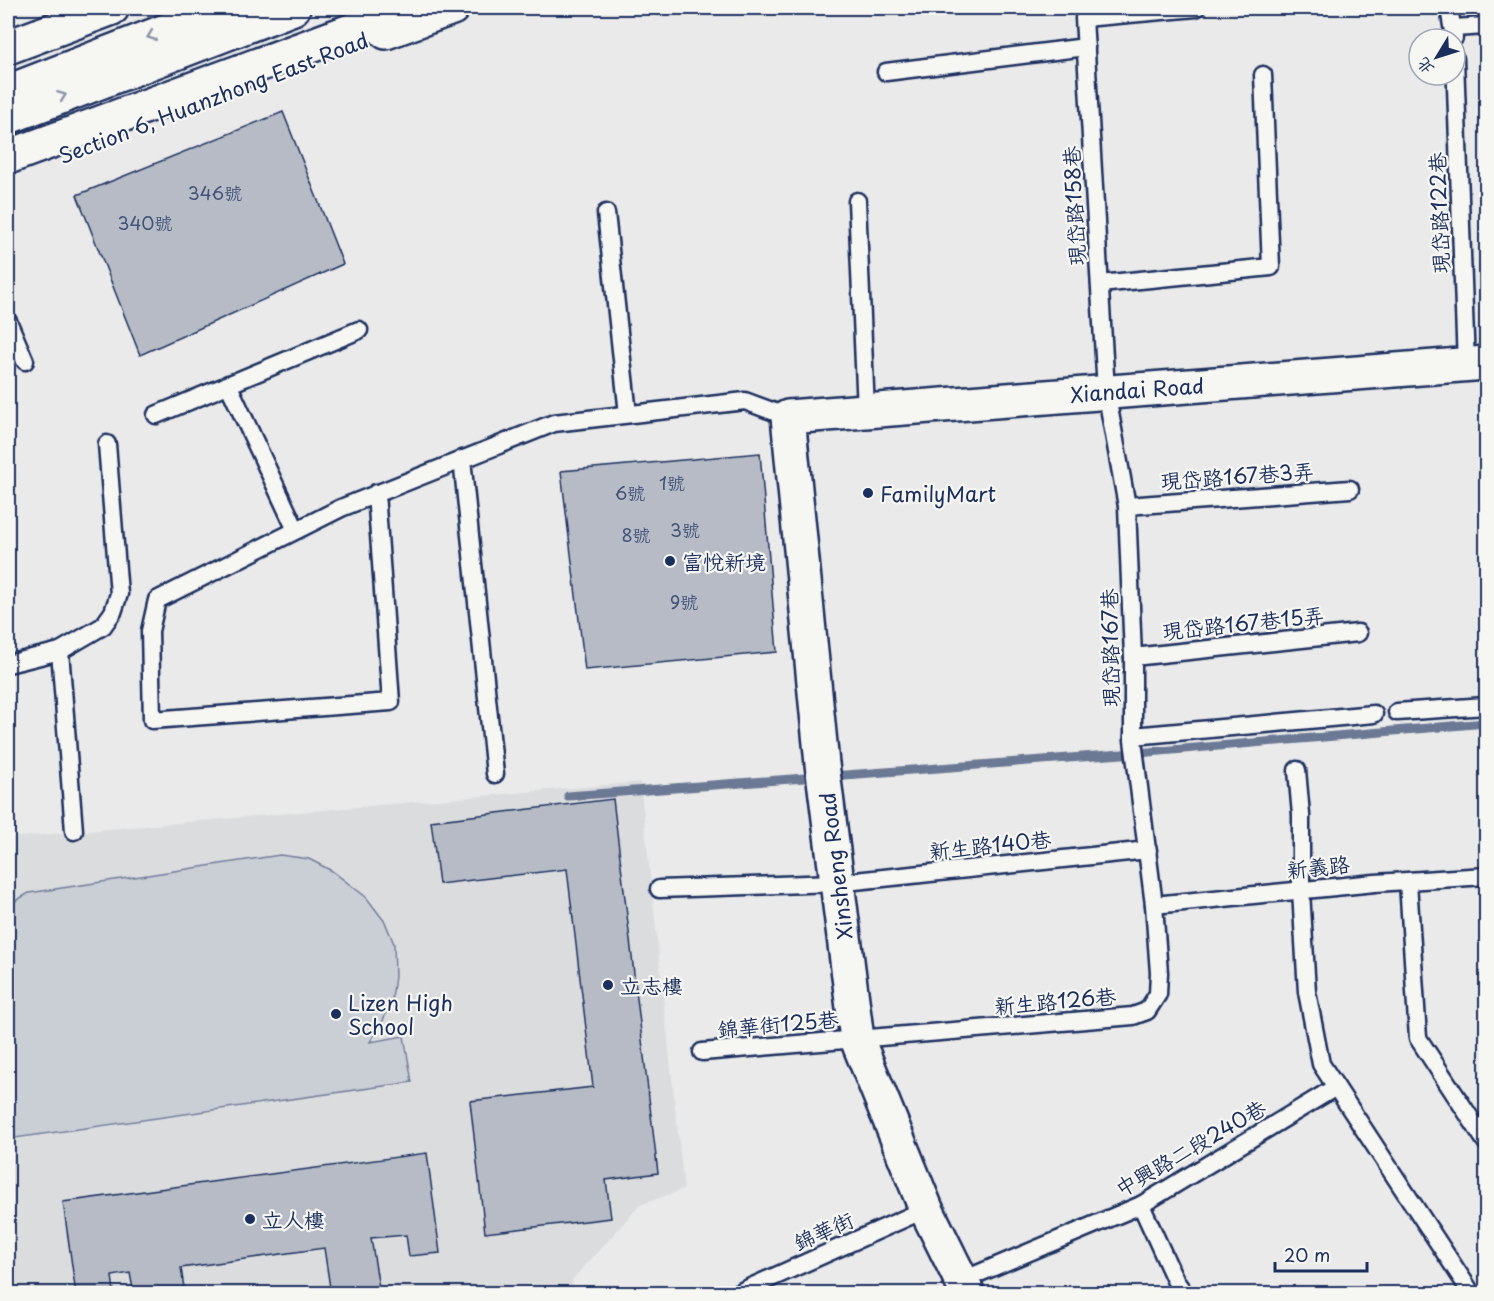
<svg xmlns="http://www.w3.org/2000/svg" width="1494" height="1301" font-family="'Playpen Sans','LXGW WenKai TC',sans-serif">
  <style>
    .built { fill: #dadcde }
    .green { fill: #caced5; stroke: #727e9a; stroke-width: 1.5 }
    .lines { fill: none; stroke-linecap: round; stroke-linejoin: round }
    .stream { stroke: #6c7995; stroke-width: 9 }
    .building { fill: #b6bbc6; stroke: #1b2f5e; stroke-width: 1.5 }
    .service-casing { stroke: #1b2f5e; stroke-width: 21 }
    .minor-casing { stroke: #1b2f5e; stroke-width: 38 }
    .tertiary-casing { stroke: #1b2f5e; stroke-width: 38 }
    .trunk-casing { stroke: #1b2f5e; stroke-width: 38 }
    .service { stroke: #f6f6f2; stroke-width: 16 }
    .minor { stroke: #f6f6f2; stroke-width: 33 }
    .tertiary { stroke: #f6f6f2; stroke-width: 33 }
    .trunk { stroke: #f6f6f2; stroke-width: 33 }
    .oneway { stroke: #8892a8 }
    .poi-dot { fill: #1b2f5e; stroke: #f6f6f2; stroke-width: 2 }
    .labels { text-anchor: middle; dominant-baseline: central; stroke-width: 4.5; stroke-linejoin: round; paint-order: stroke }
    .number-label { font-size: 18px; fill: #425278 }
    .street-label { font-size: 21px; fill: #1b2f5e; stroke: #f6f6f2 }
    .poi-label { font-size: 21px; fill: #1b2f5e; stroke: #f6f6f2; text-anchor: start }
  </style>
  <rect width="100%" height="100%" fill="#e9eae9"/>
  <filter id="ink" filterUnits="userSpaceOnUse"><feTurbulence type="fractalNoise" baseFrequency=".0167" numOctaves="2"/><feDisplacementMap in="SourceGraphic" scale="12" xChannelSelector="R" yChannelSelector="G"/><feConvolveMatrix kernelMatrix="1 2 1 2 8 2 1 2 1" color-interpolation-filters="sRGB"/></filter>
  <g filter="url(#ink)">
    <polygon class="built" points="640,782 684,1189 640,1205 572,1280 574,1293 8,1294 8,838"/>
    <polygon class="green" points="280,855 309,859 332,871 366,897 385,922 394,944 395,976 392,999 382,1023 370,1042 404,1036 412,1082 8,1139 8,905 29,893"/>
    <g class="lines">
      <polyline class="stream" points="568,796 1149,752 1486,723"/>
    </g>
    <g class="building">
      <polygon points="283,112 343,264 140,355 77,195"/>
      <polygon points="760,453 777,652 585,670 561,471"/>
      <polygon points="613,799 658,1173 606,1180 611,1218 485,1233 470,1101 593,1087 567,869 439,884 431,821"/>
      <polygon points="427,1153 440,1253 409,1256 406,1235 371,1238 380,1294 331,1294 324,1248 181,1268 185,1294 134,1294 130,1273 112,1276 114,1292 76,1294 63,1202"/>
    </g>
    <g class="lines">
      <defs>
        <g id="service">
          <polyline points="1449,8 1454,38"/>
          <polyline points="1454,28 1486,26"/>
          <polyline points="1455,59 1466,365"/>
          <polyline points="886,72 1086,47"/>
          <polyline points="857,201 866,411"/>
          <polyline points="606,213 628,414"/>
          <polyline points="1100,284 1271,267 1263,75"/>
          <polyline points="8,321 25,361"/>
          <polyline points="228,384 296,530"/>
          <polyline points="156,415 359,330"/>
          <polyline points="462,459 495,774"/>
          <polyline points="376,493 391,702 152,720 150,631 157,600 341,508 554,423 745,401 788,417"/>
          <polyline points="1127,506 1350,489"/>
          <polyline points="60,651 74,831"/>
          <polyline points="1133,657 1358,633"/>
          <polyline points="8,664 60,651 103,626 113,612 119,594 107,444"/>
          <polyline points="1397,712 1486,706"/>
          <polyline points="1133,736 1374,714"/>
          <polyline points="1297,770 1301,815 1301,891 1307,992 1321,1064 1472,1294"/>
          <polyline points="1408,882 1418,1038 1486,1142"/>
          <polyline points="659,889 836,883 1148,850"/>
          <polyline points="1154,905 1375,883 1486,876"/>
          <polyline points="702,1052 1133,1016 1147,1011 1158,994 1159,973 1154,905 1133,740 1133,657 1127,506 1106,391 1084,18 1196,8"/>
          <polyline points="1141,1205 1176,1282 1185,1294"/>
          <polyline points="963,1280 1141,1205 1336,1087"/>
          <polyline points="740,1294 742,1291 926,1209"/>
        </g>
        <polyline id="minor" points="968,1294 926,1209 857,1039 822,764 788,417 1486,363"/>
        <g id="tertiary">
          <polyline points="386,32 452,8"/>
          <polyline points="8,92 225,8"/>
        </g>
        <g id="trunk">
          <polyline points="8,47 112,8"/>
          <polyline points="8,117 293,8"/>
          <polyline points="8,157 413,8"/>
        </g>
      </defs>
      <use href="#service" class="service-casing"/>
      <use href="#minor" class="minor-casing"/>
      <use href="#tertiary" class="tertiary-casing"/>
      <use href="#trunk" class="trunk-casing"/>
      <use href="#service" class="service"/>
      <use href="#minor" class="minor"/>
      <use href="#tertiary" class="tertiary"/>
      <use href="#trunk" class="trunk"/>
    </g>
    <defs><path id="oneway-chevron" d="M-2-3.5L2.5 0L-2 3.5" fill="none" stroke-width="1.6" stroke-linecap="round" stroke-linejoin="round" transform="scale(1.5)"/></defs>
    <g class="oneway">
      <use href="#oneway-chevron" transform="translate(151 36) rotate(159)"/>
      <use href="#oneway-chevron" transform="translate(62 96) rotate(-21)"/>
    </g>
  </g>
  <g class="poi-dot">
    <circle cx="868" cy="493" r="6"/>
    <circle cx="670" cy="561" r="6"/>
    <circle cx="608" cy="985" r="6"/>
    <circle cx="336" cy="1014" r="6"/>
    <circle cx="250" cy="1219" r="6"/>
  </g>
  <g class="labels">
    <g class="number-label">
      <text x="215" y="192">346號</text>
      <text x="145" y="222">340號</text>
      <text x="672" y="482">1號</text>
      <text x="630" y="492">6號</text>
      <text x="685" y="529">3號</text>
      <text x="636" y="534">8號</text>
      <text x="684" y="601">9號</text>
    </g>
    <g class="street-label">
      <text transform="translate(213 97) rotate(-21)">Section 6, Huanzhong East Road</text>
      <text transform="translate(1073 206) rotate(-93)">現岱路158巷</text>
      <text transform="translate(1438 213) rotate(-92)">現岱路122巷</text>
      <text transform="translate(1137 389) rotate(-4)">Xiandai Road</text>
      <text transform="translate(1237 475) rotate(-4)">現岱路167巷3弄</text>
      <text transform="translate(1243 622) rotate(-6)">現岱路167巷15弄</text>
      <text transform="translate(1109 648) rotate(-91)">現岱路167巷</text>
      <text transform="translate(990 844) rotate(-6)">新生路140巷</text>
      <text transform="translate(835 866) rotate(-97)">Xinsheng Road</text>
      <text transform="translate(1318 866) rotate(-6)">新義路</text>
      <text transform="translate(1055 1000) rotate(-5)">新生路126巷</text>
      <text transform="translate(778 1023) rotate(-5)">錦華街125巷</text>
      <text transform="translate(1190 1147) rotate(-30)">中興路二段240巷</text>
      <text transform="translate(823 1230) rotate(-24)">錦華街</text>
    </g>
    <g class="poi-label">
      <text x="880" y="493">FamilyMart</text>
      <text x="682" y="561">富悅新境</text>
      <text x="620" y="985">立志樓</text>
      <text x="348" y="1002">Lizen High<tspan x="348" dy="24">School</tspan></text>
      <text x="262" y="1219">立人樓</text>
    </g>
  </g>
  <rect width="1494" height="1301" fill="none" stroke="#f6f6f2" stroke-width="30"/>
  <rect x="15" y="15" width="1464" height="1271" fill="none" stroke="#1b2f5e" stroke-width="2" filter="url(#ink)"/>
  <g transform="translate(1437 57) rotate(232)"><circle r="28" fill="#f6f6f2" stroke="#9ea6b7" stroke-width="1.5"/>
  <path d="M0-4.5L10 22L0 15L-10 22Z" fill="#1b2f5e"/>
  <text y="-9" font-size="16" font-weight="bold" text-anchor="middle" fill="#1b2f5e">北</text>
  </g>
  <path d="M1275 1262v9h92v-9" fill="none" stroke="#1b2f5e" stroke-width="3"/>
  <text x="1284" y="1262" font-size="18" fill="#1b2f5e" stroke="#f6f6f2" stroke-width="4.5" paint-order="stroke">20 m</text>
</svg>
